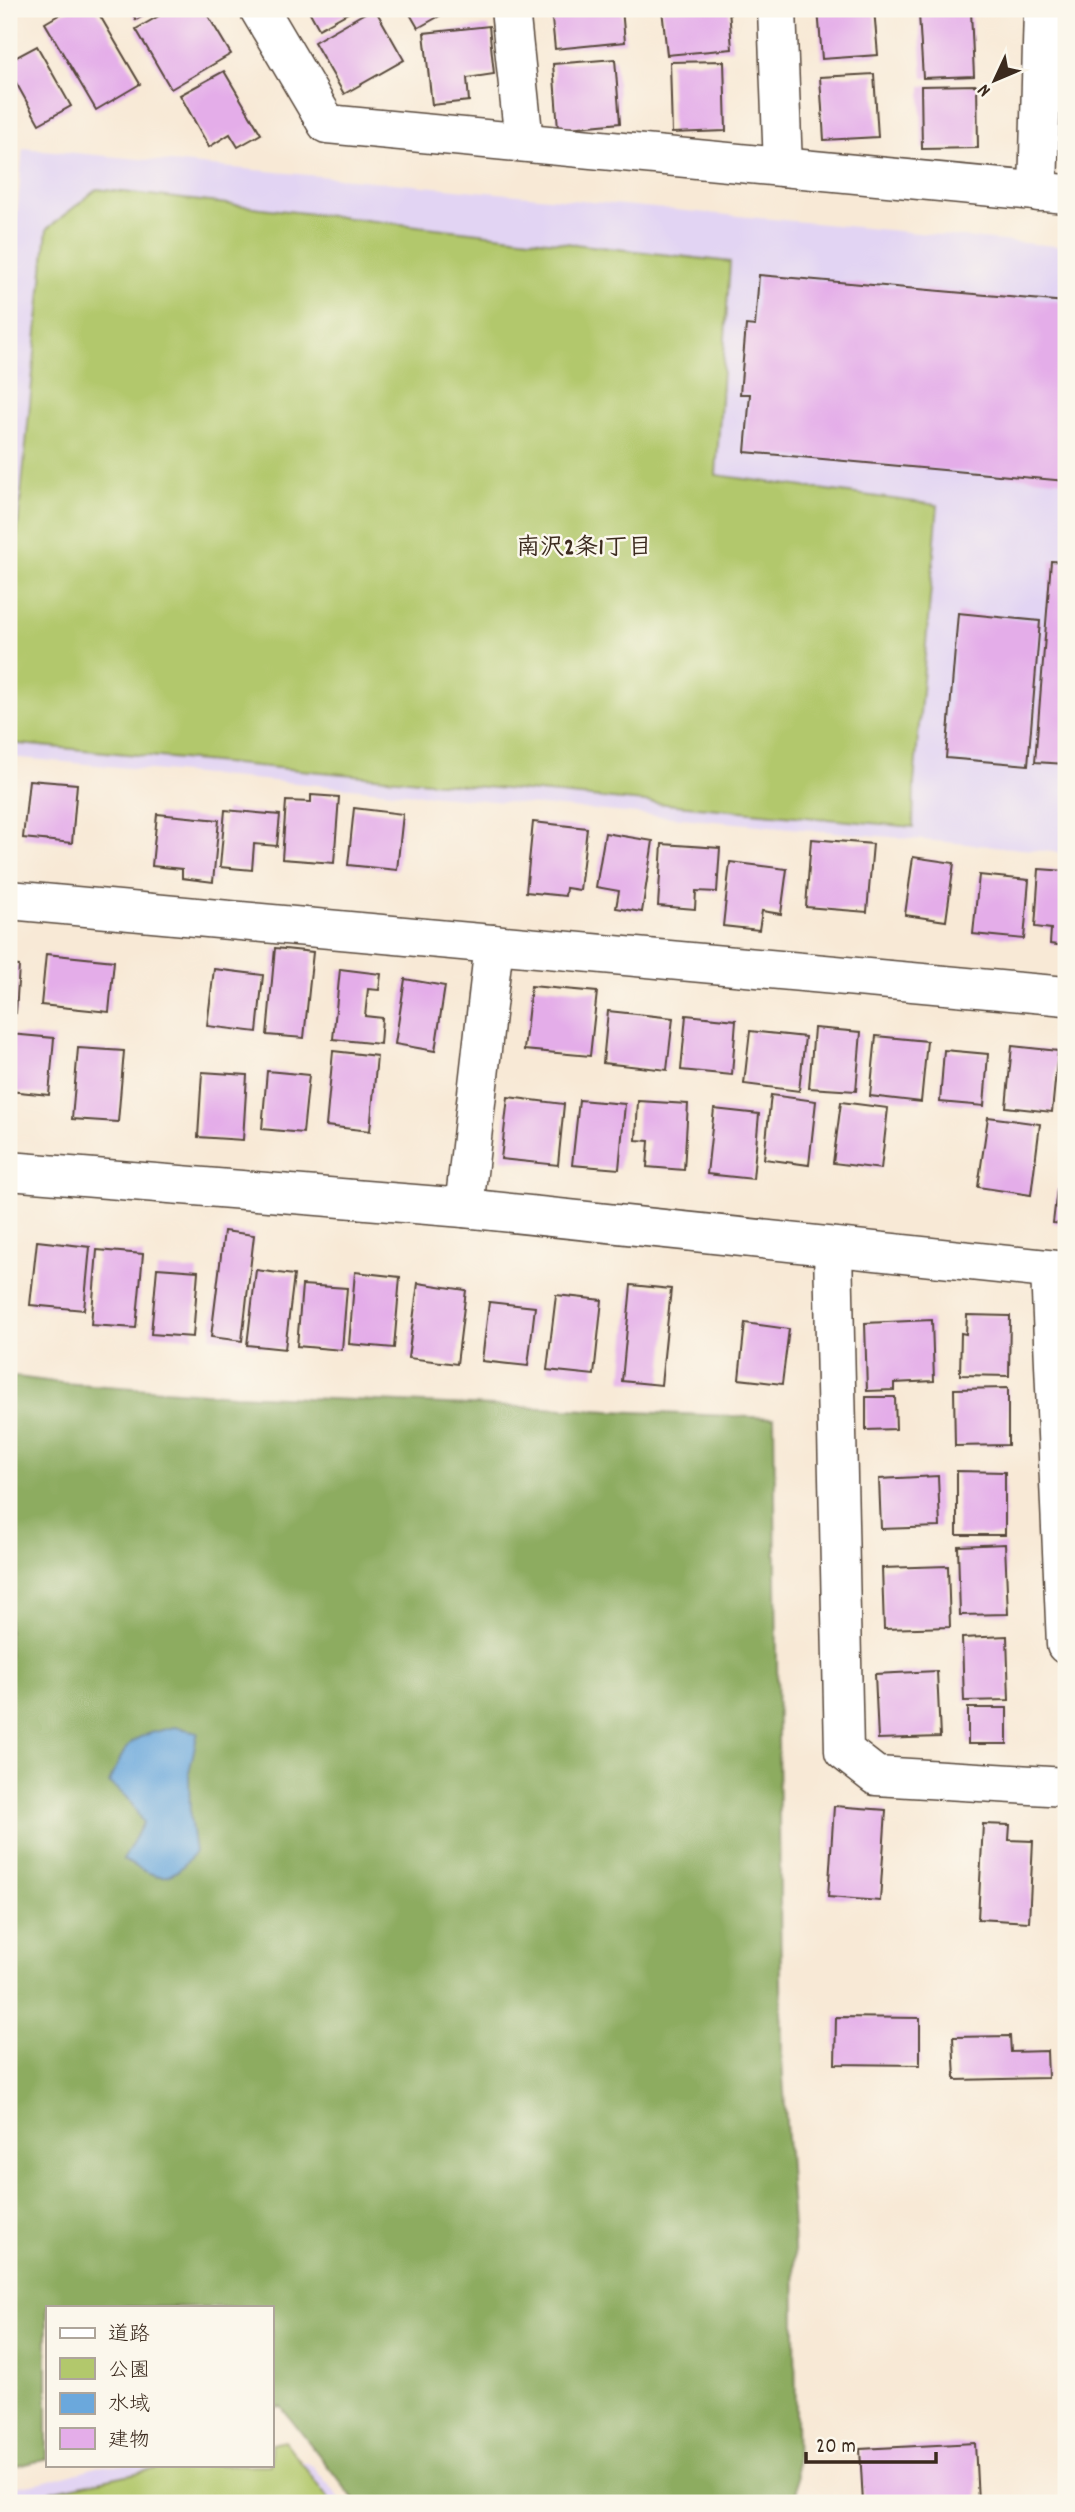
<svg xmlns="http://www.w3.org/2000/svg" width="1075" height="2512" font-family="Dekko,'Klee One',sans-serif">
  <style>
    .built { fill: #e2d4f3 }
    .green { fill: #b2c86c; stroke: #767945; stroke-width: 2 }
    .forest { fill: #8dac60; stroke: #646b3f; stroke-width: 2 }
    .water { fill: #6ba8dc; stroke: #53697d; stroke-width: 2 }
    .building { fill: #e4ade9 }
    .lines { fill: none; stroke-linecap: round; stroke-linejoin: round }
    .minor-casing { stroke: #57473a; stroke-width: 41 }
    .minor { stroke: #fff; stroke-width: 38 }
    .labels { text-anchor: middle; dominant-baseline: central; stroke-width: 5; stroke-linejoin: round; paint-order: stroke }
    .neighbourhood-label { font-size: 24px; font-weight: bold; fill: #3b2a1e; stroke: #fbf7ec }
  </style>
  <rect width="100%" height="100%" fill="#fbf7ec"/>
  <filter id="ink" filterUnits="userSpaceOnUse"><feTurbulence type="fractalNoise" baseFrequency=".0143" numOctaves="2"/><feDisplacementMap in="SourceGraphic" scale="14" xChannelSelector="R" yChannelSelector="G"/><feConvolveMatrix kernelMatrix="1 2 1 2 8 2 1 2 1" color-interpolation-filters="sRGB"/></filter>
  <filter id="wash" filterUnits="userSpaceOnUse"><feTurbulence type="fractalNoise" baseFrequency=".00686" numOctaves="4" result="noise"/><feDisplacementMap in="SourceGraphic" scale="28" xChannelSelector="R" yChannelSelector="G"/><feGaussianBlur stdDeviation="1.57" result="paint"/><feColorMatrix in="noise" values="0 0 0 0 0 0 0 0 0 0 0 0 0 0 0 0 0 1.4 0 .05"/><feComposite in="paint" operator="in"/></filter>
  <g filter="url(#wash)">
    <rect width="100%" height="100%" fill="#f8e9d6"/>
    <g class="built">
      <polygon points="23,148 1066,247 1066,853 9,757 9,310"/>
      <polygon points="271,2448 313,2466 344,2503 9,2503 9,2488 42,2482 104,2465 271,2465"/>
    </g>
    <g class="green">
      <polygon points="97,189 730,262 716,475 938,505 914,783 913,827 9,743 9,619 47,229"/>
      <polygon points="285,2441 331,2503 35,2503 51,2491 174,2465 271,2465 271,2444"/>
    </g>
    <polygon class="forest" points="9,1376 62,1383 235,1395 774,1418 782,2061 794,2244 797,2503 357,2503 281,2407 271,2409 271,2307 47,2307 47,2459 9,2468"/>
    <path class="water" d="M175 1727 198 1732 189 1773 190 1817 195 1852C167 1888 160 1878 123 1860L143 1823 128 1798 109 1783C129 1739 127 1738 175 1727Z"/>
    <g id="blocks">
      <g class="building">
        <polygon points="69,9 96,9 140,84 96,110 45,23"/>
        <polygon points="130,9 155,9 136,20"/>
        <polygon points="171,9 204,9 231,54 171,89 136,29"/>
        <polygon points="308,9 355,9 319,29"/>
        <polygon points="372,9 375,9 404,60 344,94 314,42"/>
        <polygon points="407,9 452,9 418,28"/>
        <polygon points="551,9 622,9 625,42 555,49"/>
        <polygon points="662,9 729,9 732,49 667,55"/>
        <polygon points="818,9 874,9 878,55 822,59"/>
        <polygon points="971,11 974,76 923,78 919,14"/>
        <polygon points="489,26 494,74 467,78 469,101 432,105 424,33"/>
        <polygon points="37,46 71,106 39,124 9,70 9,61"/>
        <polygon points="615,59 620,123 558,129 553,64"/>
        <polygon points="724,61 726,131 672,133 670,62"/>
        <polygon points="224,71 261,134 238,147 230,134 209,147 180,95"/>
        <polygon points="874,74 878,137 824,140 820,77"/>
        <polygon points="977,85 978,148 922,149 921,86"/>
        <polygon points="759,275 1066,302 1066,481 745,452 750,394 740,394 746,325 755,326"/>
        <polygon points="1051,561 1066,562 1066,764 1035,762"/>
        <polygon points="958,613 1040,621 1028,765 946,758"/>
        <polygon points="29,780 77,784 72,843 23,838"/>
        <polygon points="311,795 339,797 334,863 282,859 286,801 311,802"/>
        <polygon points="354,808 403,814 397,870 348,865"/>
        <polygon points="225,810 280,815 277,846 254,844 252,870 220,867"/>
        <polygon points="157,814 219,820 213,882 182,878 182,869 152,866"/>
        <polygon points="533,822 587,828 580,890 566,888 565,896 526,892"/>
        <polygon points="605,833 653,841 642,912 616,908 619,891 596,887"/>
        <polygon points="811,839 873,844 867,912 806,907"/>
        <polygon points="662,844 720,848 717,892 696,891 695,909 658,906"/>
        <polygon points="913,857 954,863 946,921 905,915"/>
        <polygon points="730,862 787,869 781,914 762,911 759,930 723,926"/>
        <polygon points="1039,869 1066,871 1066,946 1050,944 1051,929 1035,927"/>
        <polygon points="979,875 1029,880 1024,939 973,934"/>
        <polygon points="275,948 313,952 304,1038 267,1035"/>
        <polygon points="46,954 114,961 109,1012 41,1005"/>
        <polygon points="9,965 19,966 16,1013 9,1012"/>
        <polygon points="214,969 263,975 257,1032 207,1026"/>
        <polygon points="340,969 381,974 379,990 368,989 365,1016 382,1018 380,1044 333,1039"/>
        <polygon points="405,979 445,986 435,1051 395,1044"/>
        <polygon points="531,986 597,992 590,1056 524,1050"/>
        <polygon points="608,1011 673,1018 667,1070 603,1063"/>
        <polygon points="686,1015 736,1020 732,1075 681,1070"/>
        <polygon points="814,1028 861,1032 856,1091 809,1088"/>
        <polygon points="750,1031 805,1037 799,1091 744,1084"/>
        <polygon points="10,1034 54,1038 49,1095 9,1091"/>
        <polygon points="876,1036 927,1041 921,1102 870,1096"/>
        <polygon points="1012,1046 1058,1051 1052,1112 1006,1107"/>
        <polygon points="78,1048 124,1051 118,1122 72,1119"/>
        <polygon points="944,1050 988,1054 984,1106 940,1102"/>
        <polygon points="333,1051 377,1056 370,1131 326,1126"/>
        <polygon points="267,1071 309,1075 303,1133 262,1129"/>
        <polygon points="202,1072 247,1075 243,1140 198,1137"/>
        <polygon points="771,1095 816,1101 809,1165 764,1159"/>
        <polygon points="508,1097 564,1104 558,1165 501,1159"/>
        <polygon points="579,1100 625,1104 619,1169 572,1165"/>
        <polygon points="638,1101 688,1104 684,1170 647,1167 649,1141 636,1140"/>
        <polygon points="841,1102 888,1108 881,1169 833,1163"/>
        <polygon points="714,1109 759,1114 753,1179 707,1174"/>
        <polygon points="988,1117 1040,1124 1031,1195 978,1187"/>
        <polygon points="1057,1189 1066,1190 1066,1224 1053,1223"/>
        <polygon points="224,1231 254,1235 242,1341 211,1337"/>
        <polygon points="37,1241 90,1247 84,1310 30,1305"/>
        <polygon points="97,1250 143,1254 136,1328 91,1325"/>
        <polygon points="157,1268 198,1271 193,1337 151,1334"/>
        <polygon points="256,1270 294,1275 285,1349 247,1345"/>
        <polygon points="355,1272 400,1277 394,1348 349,1344"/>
        <polygon points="418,1283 466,1290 457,1364 408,1358"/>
        <polygon points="302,1285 347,1288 342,1350 297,1346"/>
        <polygon points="631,1285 671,1289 661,1385 622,1381"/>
        <polygon points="556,1295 602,1300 594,1375 547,1370"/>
        <polygon points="489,1302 535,1307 528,1366 482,1361"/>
        <polygon points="967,1315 1010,1316 1009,1376 960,1375 961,1333 966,1334"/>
        <polygon points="932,1320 934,1381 894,1383 894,1390 867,1391 865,1323"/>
        <polygon points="745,1323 789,1329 782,1384 739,1379"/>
        <polygon points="1008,1388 1008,1445 955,1446 954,1389"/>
        <polygon points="866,1397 895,1397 896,1429 866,1430"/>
        <polygon points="957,1471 1005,1472 1005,1535 957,1535"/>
        <polygon points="938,1476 940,1527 881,1529 879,1479"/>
        <polygon points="1005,1544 1008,1614 960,1615 958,1546"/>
        <polygon points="948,1566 950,1627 884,1629 882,1568"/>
        <polygon points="1007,1636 1009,1700 964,1701 962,1638"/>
        <polygon points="937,1671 940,1737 878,1739 875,1674"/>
        <rect x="968" y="1708" width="39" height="36"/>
        <polygon points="834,1806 886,1810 880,1901 828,1897"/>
        <polygon points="983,1824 1010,1825 1009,1840 1033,1841 1029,1922 978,1919"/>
        <polygon points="836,2017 920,2018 920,2065 835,2064"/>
        <polygon points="1010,2036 1011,2052 1047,2051 1048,2078 955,2080 953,2037"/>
        <polygon points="975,2443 978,2502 863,2503 860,2449"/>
      </g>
    </g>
  </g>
  <g filter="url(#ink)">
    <use href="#blocks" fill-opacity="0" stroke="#57473a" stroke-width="2"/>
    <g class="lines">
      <defs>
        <g id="minor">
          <polyline points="259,9 327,124 1066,194"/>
          <polyline points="510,9 524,142"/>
          <polyline points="777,9 783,167"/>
          <polyline points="1038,192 1043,9"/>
          <polyline points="9,900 1066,996"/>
          <polyline points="9,1171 464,1208 1066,1271"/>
          <polyline points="464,1208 494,944"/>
          <polyline points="833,1248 844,1751 876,1776 1066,1787"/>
          <polyline points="1050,1270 1066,1645"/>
        </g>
      </defs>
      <use href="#minor" class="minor-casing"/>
      <use href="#minor" class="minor"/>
    </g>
  </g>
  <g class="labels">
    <g class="neighbourhood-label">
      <text x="584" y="549">南沢2条1丁目</text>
    </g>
  </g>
  <rect width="1075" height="2512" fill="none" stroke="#fbf7ec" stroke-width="35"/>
  <rect x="46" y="2306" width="228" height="161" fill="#fbf7ec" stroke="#aea59a" stroke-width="2"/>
  <rect x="60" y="2328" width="35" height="10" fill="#ffffff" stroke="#aea59a" stroke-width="2"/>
  <text x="108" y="2340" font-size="21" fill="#3b2a1e">道路</text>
  <rect x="60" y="2358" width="35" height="21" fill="#b2c86c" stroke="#aea59a" stroke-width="2"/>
  <text x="108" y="2376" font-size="21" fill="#3b2a1e">公園</text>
  <rect x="60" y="2393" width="35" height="21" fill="#6ba8dc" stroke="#aea59a" stroke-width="2"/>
  <text x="108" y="2410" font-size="21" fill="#3b2a1e">水域</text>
  <rect x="60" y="2428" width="35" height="21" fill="#e4ade9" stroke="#aea59a" stroke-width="2"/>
  <text x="108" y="2446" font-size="21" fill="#3b2a1e">建物</text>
  <g transform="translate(995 80) rotate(226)" stroke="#fbf7ec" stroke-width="5" paint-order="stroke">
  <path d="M0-5L12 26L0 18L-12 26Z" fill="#3b2a1e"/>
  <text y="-10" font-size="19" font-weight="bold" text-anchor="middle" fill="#3b2a1e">N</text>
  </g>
  <path d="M806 2452v10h130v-10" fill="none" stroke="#3b2a1e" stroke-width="3.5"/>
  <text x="816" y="2452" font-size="21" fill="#3b2a1e" stroke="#fbf7ec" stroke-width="5" paint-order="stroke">20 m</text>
</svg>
